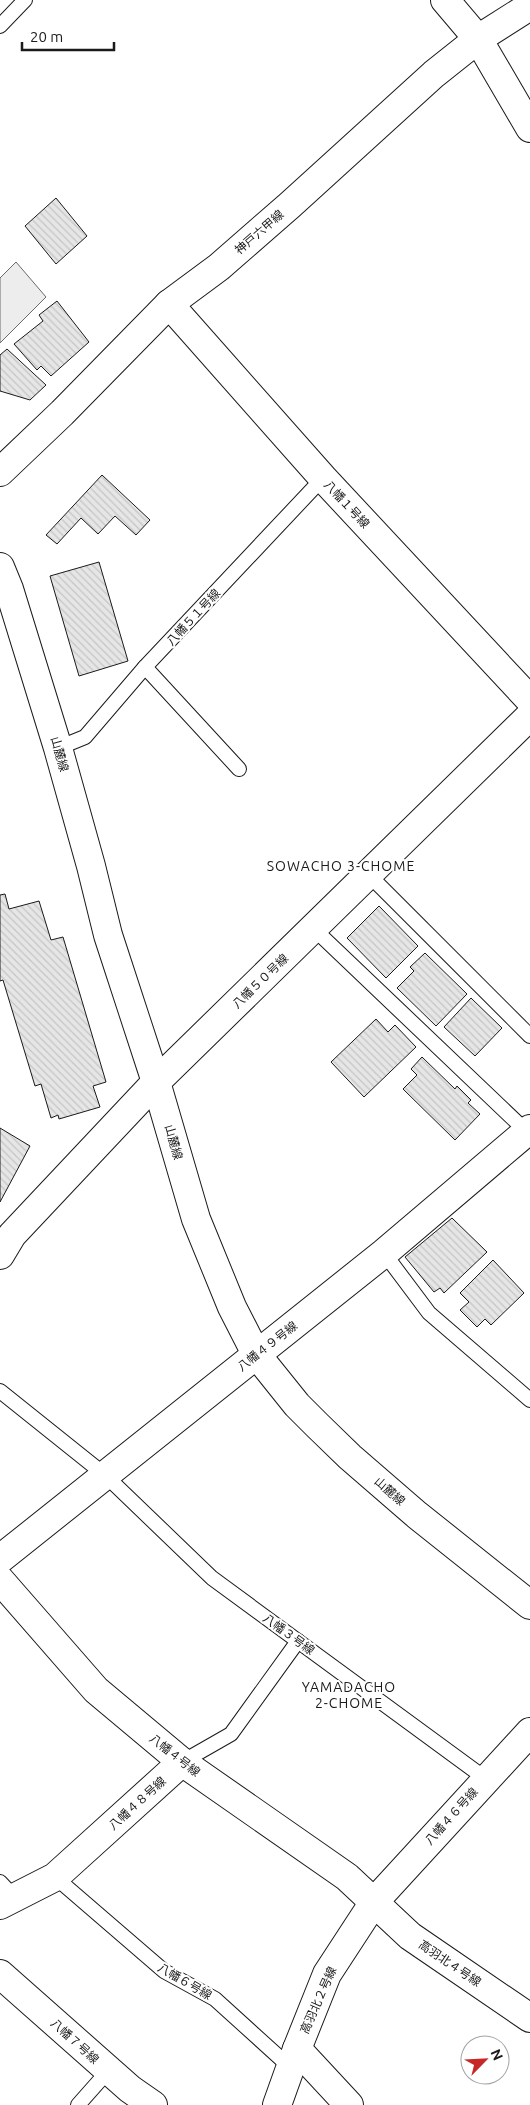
<svg xmlns="http://www.w3.org/2000/svg" width="530" height="2105" font-family="Ubuntu,'Noto Sans JP',sans-serif">
  <style>
    .pitch { fill: #ededed; stroke: #6a6a6a }
    .building { fill: url(#building-back-hatch); stroke: #1a1a1a }
    .lines { fill: none; stroke-linecap: round; stroke-linejoin: round }
    .lane-casing { stroke: #1a1a1a; stroke-width: 16 }
    .street-casing { stroke: #1a1a1a; stroke-width: 30 }
    .secondary-casing { stroke: #1a1a1a; stroke-width: 30 }
    .primary-casing { stroke: #1a1a1a; stroke-width: 30 }
    .lane { stroke: #fff; stroke-width: 14 }
    .street { stroke: #fff; stroke-width: 28 }
    .secondary { stroke: #fff; stroke-width: 28 }
    .primary { stroke: #fff; stroke-width: 28 }
    .labels { text-anchor: middle; dominant-baseline: central; stroke-width: 4; stroke-linejoin: round; paint-order: stroke }
    .street-label { font-size: 12px; fill: #1a1a1a; stroke: #fff }
    .neighbourhood-label { font-size: 14px; letter-spacing: 1px; fill: #1a1a1a; stroke: #fff }
  </style>
  <defs>
    <pattern id="building-back-hatch" width="6" height="6" patternUnits="userSpaceOnUse" patternTransform="scale(1.25)"><rect width="6" height="6" fill="#e6e6e6"/><path d="M-1 5l2 2M0 0l6 6M5-1l2 2" fill="none" stroke="#c5c5c5"/></pattern>
  </defs>
  <rect width="100%" height="100%" fill="#fff"/>
  <polygon class="pitch" points="16,262 46,297 0,343 0,278"/>
  <g class="building">
    <polygon points="56,198 87,236 56,264 25,226"/>
    <polygon points="57,301 89,342 51,376 41,366 37,370 14,344 43,321 39,315"/>
    <polygon points="7,349 46,385 30,400 0,391 0,355"/>
    <polygon points="102,475 150,520 136,535 115,516 98,534 81,518 57,544 46,535"/>
    <polygon points="99,562 128,661 79,676 50,576"/>
    <polygon points="5,894 9,909 39,901 51,940 63,937 106,1082 93,1086 100,1107 59,1119 58,1115 51,1118 41,1084 35,1086 3,980 0,981 0,895"/>
    <polygon points="379,906 418,946 386,978 347,938"/>
    <polygon points="425,953 467,994 436,1026 397,988 414,971 410,967"/>
    <polygon points="471,998 502,1028 475,1056 444,1027"/>
    <polygon points="376,1019 388,1032 395,1025 416,1047 364,1097 331,1062"/>
    <polygon points="422,1057 455,1089 457,1086 471,1100 468,1103 480,1114 455,1140 403,1089 417,1075 411,1069"/>
    <polygon points="0,1128 30,1146 0,1202"/>
    <polygon points="452,1218 487,1252 444,1293 440,1288 434,1292 405,1257"/>
    <polygon points="493,1260 524,1293 491,1325 485,1319 477,1327 460,1310 469,1302 460,1293"/>
  </g>
  <g class="lines">
    <defs>
      <g id="lane">
        <polyline points="0,26 25,0"/>
        <polyline points="145,667 239,769"/>
        <polyline points="58,748 85,737 145,667 323,478"/>
        <polyline points="368,874 530,1036"/>
        <polyline points="313,928 527,1132"/>
        <polyline points="384,1253 429,1313 530,1400"/>
        <polyline points="0,1391 105,1475 212,1578 486,1779"/>
        <polyline points="182,1762 231,1734 298,1641"/>
        <polyline points="55,1877 164,1971 215,1999 290,2067"/>
        <polyline points="0,1882 15,1898"/>
        <polyline points="78,2105 109,2070"/>
      </g>
      <g id="street">
        <polyline points="445,0 478,39 530,128"/>
        <polyline points="169,304 323,478 530,700"/>
        <polyline points="0,1255 12,1235 156,1082 530,716"/>
        <polyline points="0,1559 384,1253 530,1129"/>
        <polyline points="0,1580 96,1690 182,1762 347,1877 410,1936 530,2018"/>
        <polyline points="0,1905 55,1877 182,1762"/>
        <polyline points="0,1974 130,2089 153,2105"/>
        <polyline points="297,2049 349,2105"/>
      </g>
      <polyline id="secondary" points="277,2105 297,2049 327,1974 374,1902 530,1732"/>
      <g id="primary">
        <polyline points="0,472 62,413 169,304 219,267 290,205 434,74 478,39 530,6"/>
        <polyline points="0,567 9,589 58,748 91,866 108,935 156,1082 196,1219 232,1307 256,1354 297,1405 317,1425 350,1457 417,1515 530,1605"/>
      </g>
    </defs>
    <use href="#lane" class="lane-casing"/>
    <use href="#street" class="street-casing"/>
    <use href="#secondary" class="secondary-casing"/>
    <use href="#primary" class="primary-casing"/>
    <use href="#lane" class="lane"/>
    <use href="#street" class="street"/>
    <use href="#secondary" class="secondary"/>
    <use href="#primary" class="primary"/>
  </g>
  <g class="labels">
    <g class="street-label">
      <text transform="translate(259 232) rotate(-41)">神戸六甲線</text>
      <text transform="translate(347 504) rotate(47)">八幡１号線</text>
      <text transform="translate(193 617) rotate(-47)">八幡５１号線</text>
      <text transform="translate(60 754) rotate(74)">山麓線</text>
      <text transform="translate(260 981) rotate(-44)">八幡５０号線</text>
      <text transform="translate(174 1142) rotate(74)">山麓線</text>
      <text transform="translate(267 1346) rotate(-38)">八幡４９号線</text>
      <text transform="translate(390 1491) rotate(41)">山麓線</text>
      <text transform="translate(289 1634) rotate(36)">八幡３号線</text>
      <text transform="translate(175 1755) rotate(38)">八幡４号線</text>
      <text transform="translate(137 1803) rotate(-42)">八幡４８号線</text>
      <text transform="translate(451 1816) rotate(-48)">八幡４６号線</text>
      <text transform="translate(450 1963) rotate(34)">高羽北４号線</text>
      <text transform="translate(185 1981) rotate(30)">八幡６号線</text>
      <text transform="translate(318 2000) rotate(-66)">高羽北２号線</text>
      <text transform="translate(75 2041) rotate(42)">八幡７号線</text>
    </g>
    <g class="neighbourhood-label">
      <text x="341" y="866">SOWACHO 3-CHOME</text>
      <text x="349" y="1687">YAMADACHO<tspan x="349" dy="16">2-CHOME</tspan></text>
    </g>
  </g>
  <g transform="translate(485 2060) rotate(66)"><circle r="24" fill="#ffffff" stroke="#a3a3a3"/>
  <path d="M0-4L9 19L0 12L-9 19Z" fill="#c62828"/>
  <text y="-8" font-size="14" font-weight="bold" text-anchor="middle" fill="#1a1a1a">N</text>
  </g>
  <path d="M22 42v8h92v-8" fill="none" stroke="#1a1a1a" stroke-width="2.5"/>
  <text x="30" y="42" font-size="15" fill="#1a1a1a" stroke="#ffffff" stroke-width="4" paint-order="stroke">20 m</text>
</svg>
